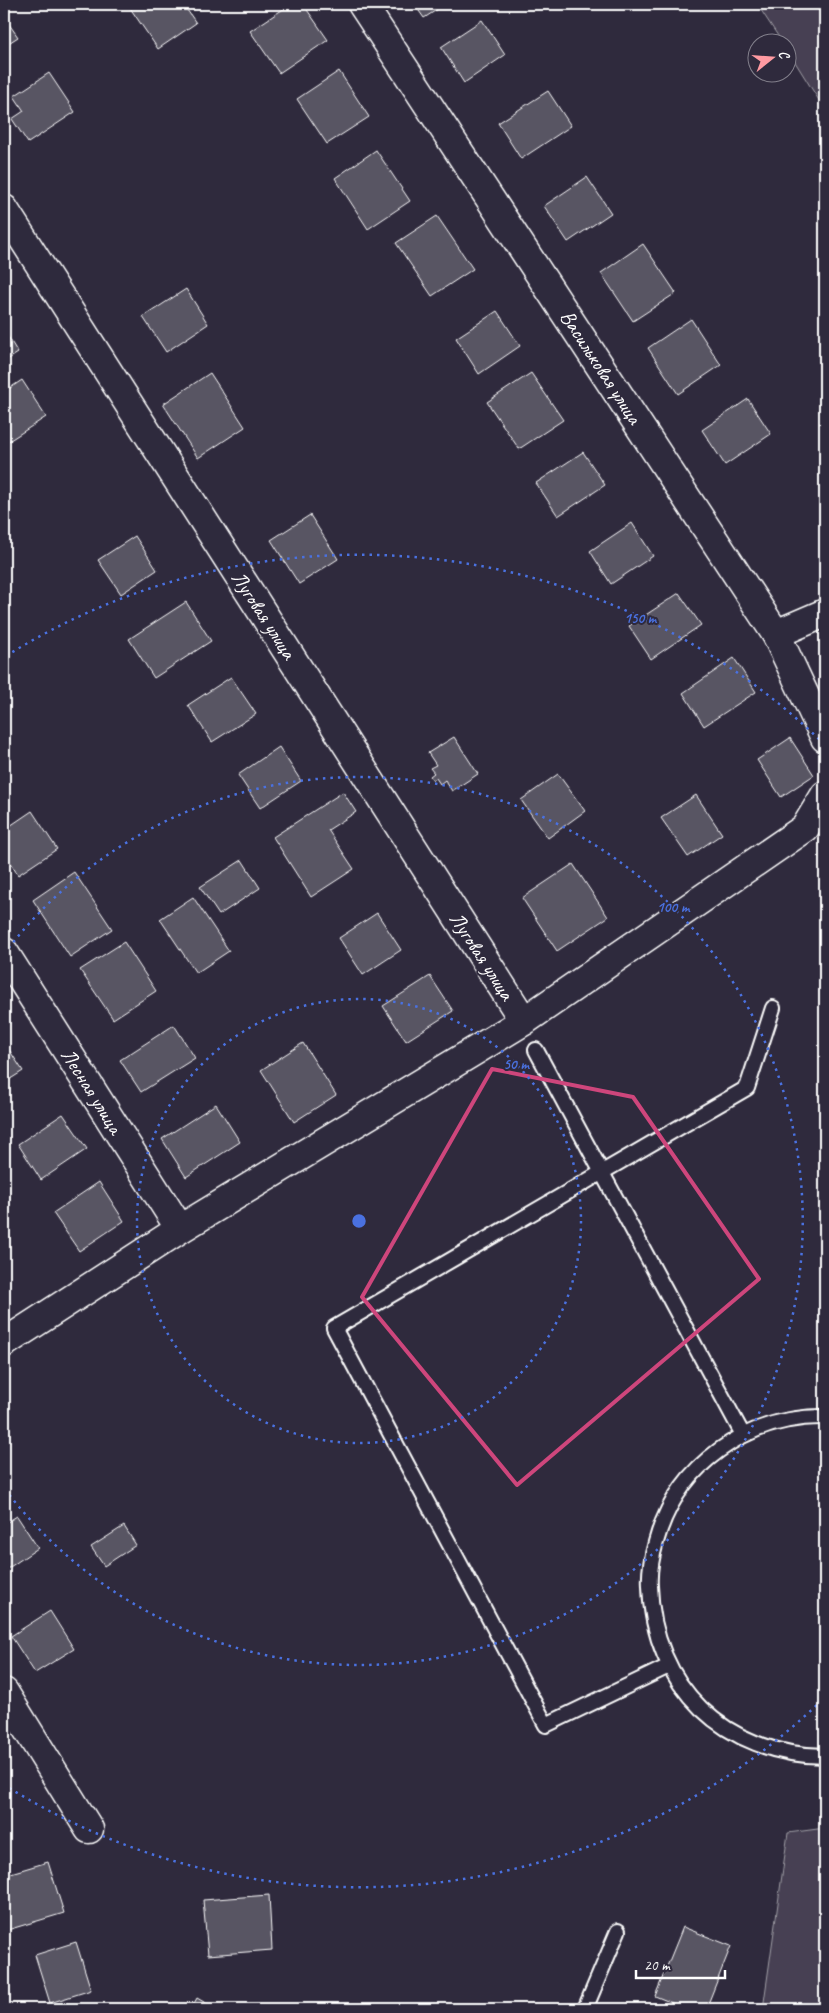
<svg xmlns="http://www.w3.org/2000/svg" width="829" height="2013" font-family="Caveat,sans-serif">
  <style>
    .green { fill: #464152; stroke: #a2a0a8 }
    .building { fill: #595564; stroke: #fff }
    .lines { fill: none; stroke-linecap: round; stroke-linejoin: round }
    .service-casing { stroke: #fff; stroke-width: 18 }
    .minor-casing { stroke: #fff; stroke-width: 31 }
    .service { stroke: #2f2a3d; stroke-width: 14 }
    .minor { stroke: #2f2a3d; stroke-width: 28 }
    .marked { fill: none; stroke: #ce467c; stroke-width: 4; stroke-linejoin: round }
    .ring { fill: none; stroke: #4a71e0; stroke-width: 2.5; stroke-dasharray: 2.5 5 }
    .labels { text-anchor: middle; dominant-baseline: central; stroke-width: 4; stroke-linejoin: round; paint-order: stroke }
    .street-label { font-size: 21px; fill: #fff; stroke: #2f2a3d }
    .centre { fill: #4a71e0; stroke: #2f2a3d; stroke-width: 2.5 }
    .ring-label { font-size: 15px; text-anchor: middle; font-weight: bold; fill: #4a71e0; stroke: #2f2a3d; stroke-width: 4; stroke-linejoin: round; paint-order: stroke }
  </style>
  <rect width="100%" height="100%" fill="#2f2a3d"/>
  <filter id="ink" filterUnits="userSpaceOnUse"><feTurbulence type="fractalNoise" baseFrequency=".02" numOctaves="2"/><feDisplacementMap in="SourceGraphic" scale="10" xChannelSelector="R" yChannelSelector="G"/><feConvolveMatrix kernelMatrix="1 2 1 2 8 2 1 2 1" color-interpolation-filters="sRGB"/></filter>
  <g filter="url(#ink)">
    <g class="green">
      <polygon points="757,4 825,4 825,110 787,49 786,42 782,42"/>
      <polygon points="825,1828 825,2009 763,2009 788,1833"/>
    </g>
    <g class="building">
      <polygon points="131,4 183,4 196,23 158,49 128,5"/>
      <polygon points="291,4 303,4 328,40 279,73 250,31"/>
      <polygon points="414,4 446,4 424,18"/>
      <polygon points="4,17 18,37 4,46"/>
      <polygon points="482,20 505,55 464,83 441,47"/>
      <polygon points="339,71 369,117 327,144 297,99"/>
      <polygon points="49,73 75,112 28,143 12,119 24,111 14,96"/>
      <polygon points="548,91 571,126 521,159 498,123"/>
      <polygon points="376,150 410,201 368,229 335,178"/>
      <polygon points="587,177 611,213 568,242 544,206"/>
      <polygon points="437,216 473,269 432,296 396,243"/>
      <polygon points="643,244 676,293 633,321 601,273"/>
      <polygon points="186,289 208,324 166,352 143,317"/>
      <polygon points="497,311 520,346 479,374 456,338"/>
      <polygon points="691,319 721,365 678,394 648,348"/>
      <polygon points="4,330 18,353 4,362"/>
      <polygon points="210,373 245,427 198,458 163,404"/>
      <polygon points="531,373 563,420 519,449 487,402"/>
      <polygon points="22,380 46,417 4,444 4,392"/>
      <polygon points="748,399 771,434 725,465 702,430"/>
      <polygon points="583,452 605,485 558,516 536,483"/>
      <polygon points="310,515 338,559 299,584 271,540"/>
      <polygon points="632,523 653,556 611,584 590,551"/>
      <polygon points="135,536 157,570 121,594 98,560"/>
      <polygon points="679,593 701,625 651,659 629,626"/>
      <polygon points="186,602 211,641 154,678 129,639"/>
      <polygon points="734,658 756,692 704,726 683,693"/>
      <polygon points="231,677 256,714 212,742 188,705"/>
      <polygon points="454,737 478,774 452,791 445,780 440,784 436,778 433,780 430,776 434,773 430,768 436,765 428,753"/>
      <polygon points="790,738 814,775 781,797 757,760"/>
      <polygon points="279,747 301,781 260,808 238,775"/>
      <polygon points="558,774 585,811 548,838 521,800"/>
      <polygon points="343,792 356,812 328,830 354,869 311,897 273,837"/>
      <polygon points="696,795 722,834 688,857 661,818"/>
      <polygon points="32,811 57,849 18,875 4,853 4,830"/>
      <polygon points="242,860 260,888 219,915 200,887"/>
      <polygon points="573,864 608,917 557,951 522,898"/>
      <polygon points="74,872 112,929 70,957 33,900"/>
      <polygon points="193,897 229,951 196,973 160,919"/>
      <polygon points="377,913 401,950 363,975 339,938"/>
      <polygon points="124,942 156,991 113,1019 80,970"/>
      <polygon points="430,976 453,1011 406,1041 383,1006"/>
      <polygon points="174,1025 195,1058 141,1092 120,1060"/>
      <polygon points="4,1042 23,1071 4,1083"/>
      <polygon points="303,1043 336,1095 294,1122 261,1070"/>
      <polygon points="216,1104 240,1142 186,1177 162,1139"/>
      <polygon points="63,1114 87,1149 41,1180 18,1144"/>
      <polygon points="99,1182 124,1221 79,1251 53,1213"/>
      <polygon points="17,1516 38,1548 4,1571 4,1524"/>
      <polygon points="124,1526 136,1545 104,1566 91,1547"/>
      <polygon points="50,1611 74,1649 35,1673 11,1636"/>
      <polygon points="48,1862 64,1913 4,1931 4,1875"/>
      <polygon points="269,1895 272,1950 208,1955 203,1900"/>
      <polygon points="683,1927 731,1946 706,2009 687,2009 655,1996"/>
      <polygon points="76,1942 91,1990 50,2003 35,1955"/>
      <polygon points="197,1998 216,2009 191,2009"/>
    </g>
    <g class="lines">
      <defs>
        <g id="service">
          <polyline points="536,1050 743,1435"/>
          <path d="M825 1417C747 1416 677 1465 656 1542 652 1556 649 1572 650 1586 653 1687 725 1755 825 1756"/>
          <polyline points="669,1666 546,1725 334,1328 747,1088 773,1008"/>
          <polyline points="585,2009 618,1931"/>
        </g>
        <g id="minor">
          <polyline points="362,4 776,634 825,738"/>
          <polyline points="4,209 524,1021"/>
          <polyline points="776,634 825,613"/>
          <polyline points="4,952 180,1229"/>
          <polyline points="4,1343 180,1229 524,1021 805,828 825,795"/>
          <polyline points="4,1692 89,1829"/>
        </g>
      </defs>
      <use href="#service" class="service-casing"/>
      <use href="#minor" class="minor-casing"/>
      <use href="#service" class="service"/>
      <use href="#minor" class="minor"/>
    </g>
  </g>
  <path class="marked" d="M492 1069 633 1097 759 1279 517 1485 362 1297Z"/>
  <g class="ring">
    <circle cx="359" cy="1221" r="222"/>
    <path d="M4 954A444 444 0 1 1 4 1488"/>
    <path d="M822 1700A666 666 0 0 1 6 1786M6 656A666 666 0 0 1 822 742"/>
  </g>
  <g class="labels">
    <g class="street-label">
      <text transform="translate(601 367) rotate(57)">Васильковая улица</text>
      <text transform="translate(264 615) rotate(57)">Луговая улица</text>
      <text transform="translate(482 956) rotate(57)">Луговая улица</text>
      <text transform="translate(92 1091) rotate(58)">Лесная улица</text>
    </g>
  </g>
  <circle cx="359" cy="1221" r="8" class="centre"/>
  <g class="ring-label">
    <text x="640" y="623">150 m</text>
    <text x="673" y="912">100 m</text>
    <text x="516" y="1069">50 m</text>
  </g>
  <rect width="829" height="2013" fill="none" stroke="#2f2a3d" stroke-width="20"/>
  <rect x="10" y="10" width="809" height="1993" fill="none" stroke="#fff" stroke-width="2" filter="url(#ink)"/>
  <g transform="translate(772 58) rotate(73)"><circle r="24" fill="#2f2a3d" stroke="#827f8b"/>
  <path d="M0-4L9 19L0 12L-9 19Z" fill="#ff9aa2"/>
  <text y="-8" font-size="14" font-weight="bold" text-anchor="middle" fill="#ffffff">С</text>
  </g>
  <path d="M636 1970v8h89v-8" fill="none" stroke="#ffffff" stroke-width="2.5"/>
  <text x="644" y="1970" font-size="15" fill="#ffffff" stroke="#2f2a3d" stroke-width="4" paint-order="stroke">20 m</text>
</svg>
